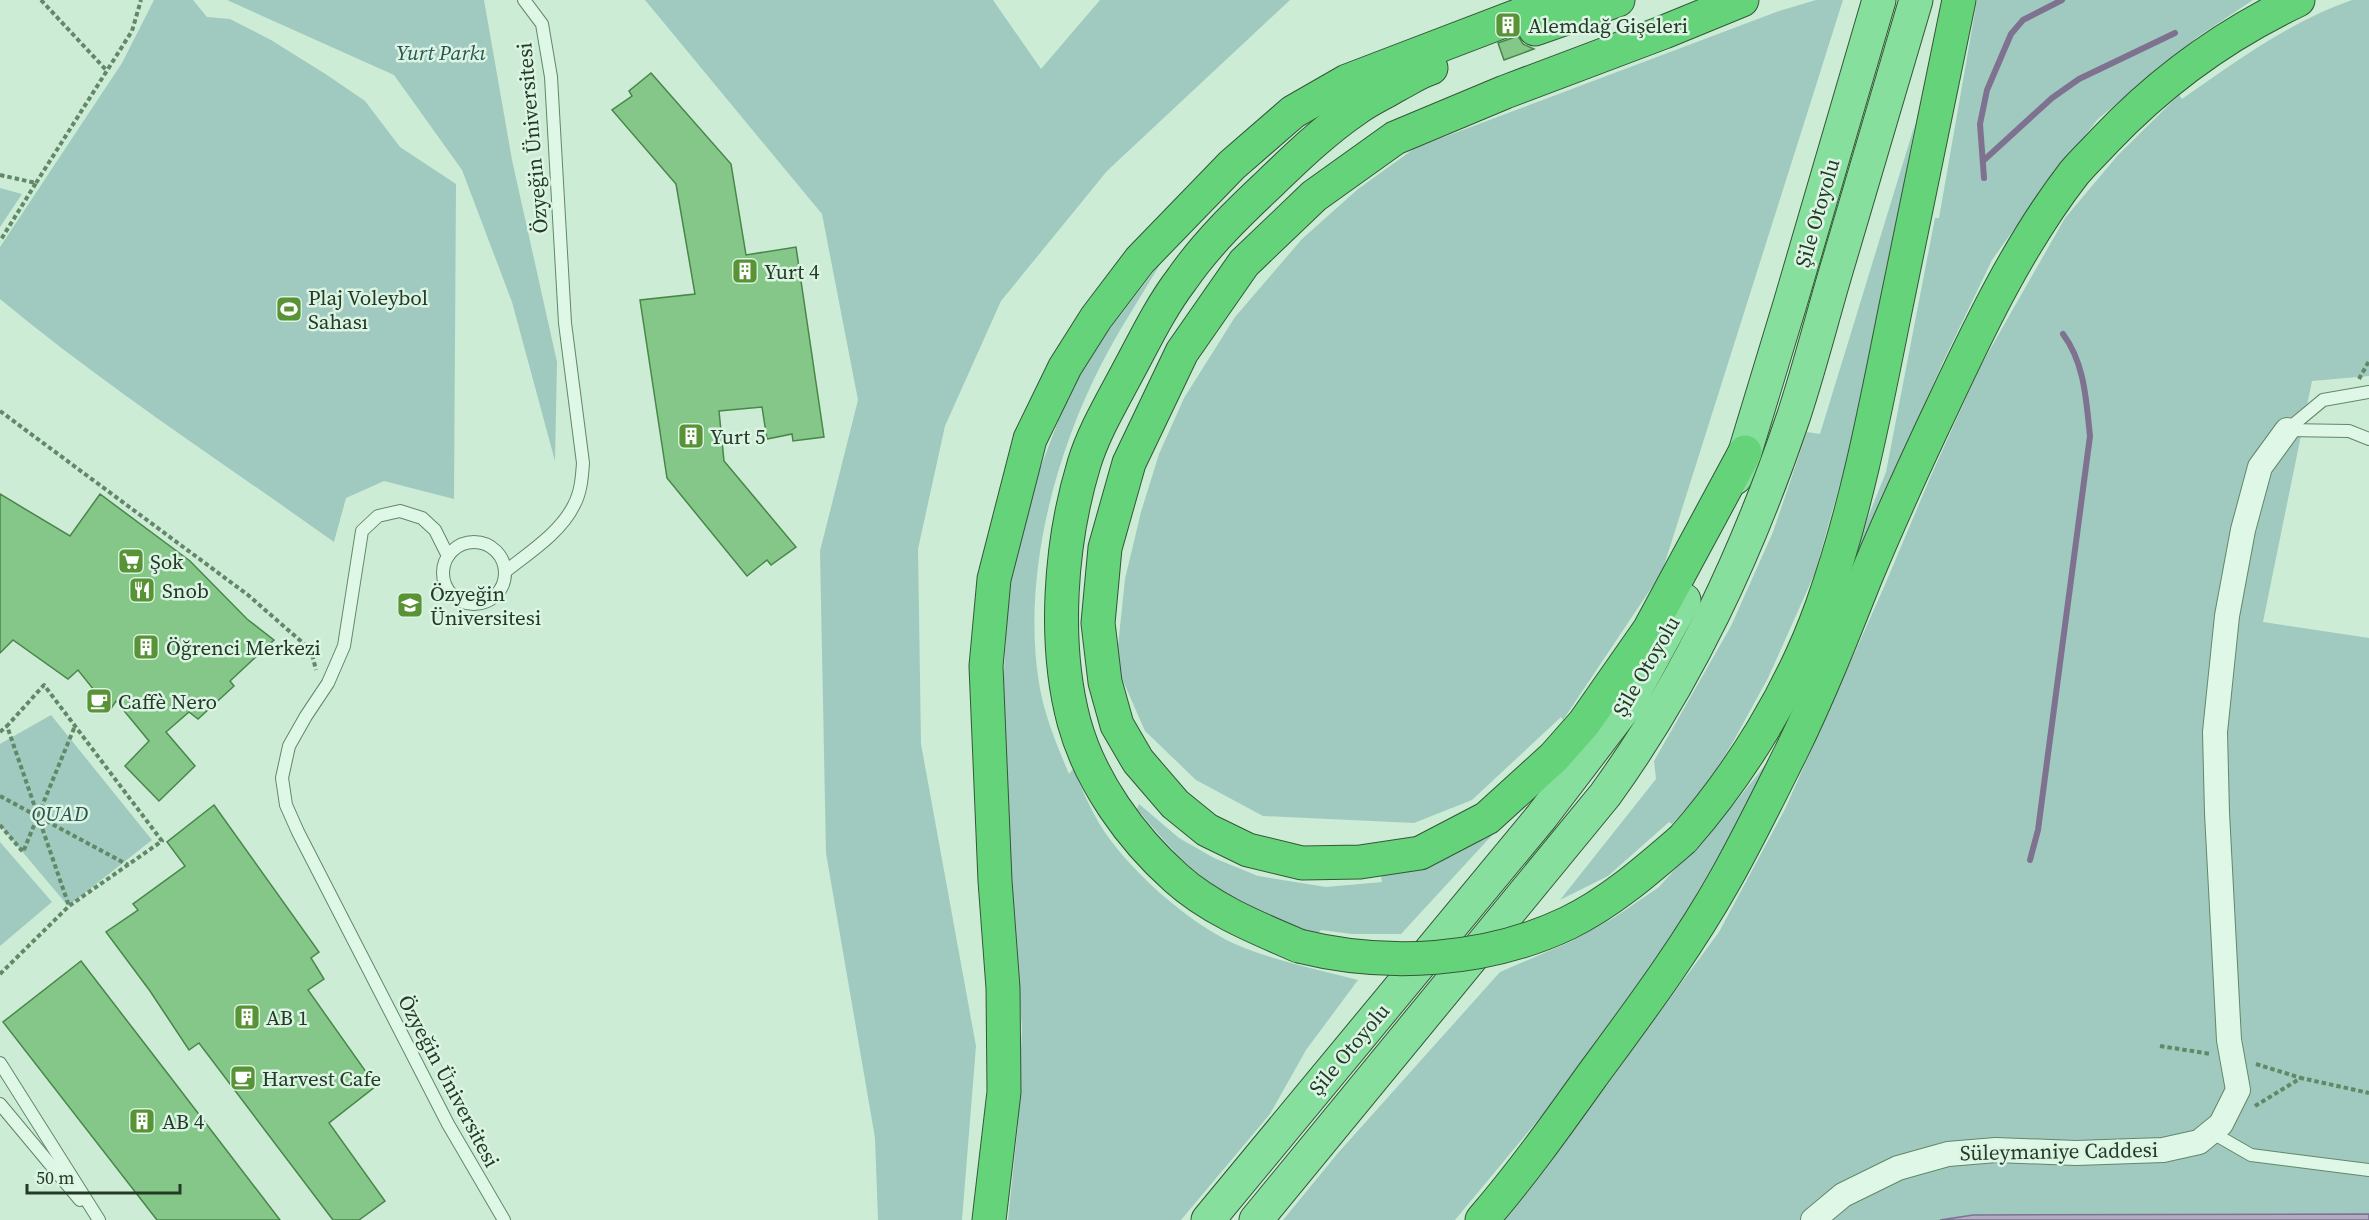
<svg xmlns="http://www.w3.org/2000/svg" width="2369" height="1220" font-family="'Source Serif 4',serif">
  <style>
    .green { fill: #a0cabf }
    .water { fill: #b3abc1; stroke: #7e7290; stroke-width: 1.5 }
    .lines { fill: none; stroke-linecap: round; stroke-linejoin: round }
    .stream { stroke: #7e7290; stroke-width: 6 }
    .building { fill: #85c788; stroke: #48864a; stroke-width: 1.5 }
    .service-casing { stroke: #618867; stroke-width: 14 }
    .minor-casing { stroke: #618867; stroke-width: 26 }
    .trunk-casing { stroke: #345737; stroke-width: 35 }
    .motorway-casing { stroke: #345737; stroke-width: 35 }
    .path { stroke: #618867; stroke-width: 4; stroke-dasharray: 4.5 3; stroke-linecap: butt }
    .service { stroke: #dff7e7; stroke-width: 12 }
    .minor { stroke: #dff7e7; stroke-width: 24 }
    .trunk { stroke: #86df9c; stroke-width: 33 }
    .motorway { stroke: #65d37a; stroke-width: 33 }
    .motorway-bridge-casing { stroke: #345737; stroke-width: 35; stroke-linecap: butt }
    .motorway-bridge { stroke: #65d37a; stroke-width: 33 }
    .labels { text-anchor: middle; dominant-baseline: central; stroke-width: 5; stroke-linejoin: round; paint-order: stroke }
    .poi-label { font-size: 21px; fill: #233a25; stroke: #dbf4e3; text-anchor: start }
    .park-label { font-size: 21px; font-style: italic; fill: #2b5550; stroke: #dbf4e3 }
    .street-label { font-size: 21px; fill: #233a25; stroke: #dbf4e3 }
  </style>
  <rect width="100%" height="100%" fill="#ccecd6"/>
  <g class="green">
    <path d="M154 0H193L207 17 230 19 271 40 327 75 365 101 400 147 456 184 454 499 384 481 346 498 334 542C222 462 106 387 0 299V247L122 63Z"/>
    <polygon points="227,0 484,0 512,160 557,362 555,461 512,302 462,170 394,75"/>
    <polygon points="645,0 993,0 1041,69 1100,0 1290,0 1107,171 1001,301 945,426 918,549 921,744 976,1046 962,1220 878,1220 875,1138 826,853 820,551 858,400 822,214"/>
    <polygon points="1816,0 1843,0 1662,572 1563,720 1561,717 1472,800 1414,823 1263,816 1196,780 1145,731 1116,665 1125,579 1141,512 1159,454 1184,398 1235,317 1302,239 1358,189 1415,148 1779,11"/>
    <polygon points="1977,0 2253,0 2196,38 2098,119 2042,190 1992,260 1943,362 1774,754 1743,813 1674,933 1557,1097 1455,1220 1283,1220 1338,1153 1500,972 1572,941 1615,917 1659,887 1734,804 1774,754 1886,472 1935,218 1939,218"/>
    <path d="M2352 0H2369V376L2312 381 2263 622 2369 638V1214L1973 1215 1940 1220H1500L1557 1151 1719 932 1785 809 1884 587 1930 478 1980 367 2065 218 2118 155 2179 95 2182 99C2235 62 2289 22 2352 0Z"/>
    <polygon points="1915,124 1877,331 1848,455 1815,573 1768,678 1733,742 1706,786 1672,824 1669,822 1608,876 1560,900 1656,779 1654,761 1731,626 1773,532 1807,432 1820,434"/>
    <polygon points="0,188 22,194 0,227"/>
    <path d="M1162 261C1142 295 1120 328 1102 363 1054 456 1022 578 1039 683 1044 715 1057 745 1069 774L1073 769C1081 787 1089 806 1099 823 1125 867 1188 923 1235 944 1274 961 1317 969 1358 980L1306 1050 1270 1114 1181 1220H1008L1018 1124 1022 1028 1010 860 1003 689 1010 562 1035 482 1059 419 1089 356Z"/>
    <polygon points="51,715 152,840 68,906 0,825 0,744"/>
    <path d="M1139 804 1179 838 1214 858 1258 876 1326 887 1382 882 1381 875 1495 832 1401 934H1352L1321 930 1317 934C1271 919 1223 897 1187 864 1169 847 1153 828 1137 809Z"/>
    <polygon points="0,842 52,902 0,946"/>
  </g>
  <polygon class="water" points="2369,1214 2369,1220 1940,1220 1973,1215"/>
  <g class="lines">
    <g class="stream">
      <polyline points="1983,161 2052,98 2079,79 2175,33"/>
      <polyline points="1984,178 1980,124 1987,90 2011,34 2023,20 2062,0"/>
      <path d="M2030 860 2038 830 2090 436C2086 400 2085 364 2063 334"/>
    </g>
  </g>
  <g class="building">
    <polygon points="1518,36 1523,44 1534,49 1504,60 1498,43"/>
    <polygon points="651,73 731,164 746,255 796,247 824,437 793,441 792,434 767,439 762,407 719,411 724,461 796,547 771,565 767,560 747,576 667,478 640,300 695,294 676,184 612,110 632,96 629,91"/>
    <polygon points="0,494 70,536 100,494 190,561 247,619 274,640 230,681 234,686 198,719 189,712 166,732 195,766 159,801 125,766 149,741 116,701 110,710 78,670 68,679 13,640 0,653"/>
    <polygon points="214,805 319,952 311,958 324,979 308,990 376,1086 329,1123 385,1201 359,1220 333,1220 199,1043 189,1050 150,991 106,932 138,910 133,904 185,866 167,842"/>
    <polygon points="81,961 168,1074 280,1220 157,1220 3,1022"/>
  </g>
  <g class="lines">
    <defs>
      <g id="service">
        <polyline points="2287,430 2323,400 2369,392"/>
        <polyline points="2287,430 2349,431 2369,439"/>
        <circle cx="474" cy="573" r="31"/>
        <polyline points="448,556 435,530 422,518 400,511 378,516 362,531 344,646 328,683 306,716 289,746 282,778 286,805 298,832 448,1124 504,1220"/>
        <path d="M506 571C530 552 561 532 574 505 581 492 582 477 583 463L565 323 551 77 542 24 524 0"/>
        <polyline points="0,1063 99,1220"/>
        <polyline points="0,1104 80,1200"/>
        <polyline points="2211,1132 2251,1155 2369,1170"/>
      </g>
      <polyline id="minor" points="1813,1220 1843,1195 1898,1168 1948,1154 1996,1150 2076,1153 2163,1150 2199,1142 2221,1124 2238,1090 2229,1040 2217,813 2215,732 2227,616 2243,530 2260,467 2287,430"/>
      <g id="trunk">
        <polyline points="1735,478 1745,452 1790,304 1879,0"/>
        <polyline points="1208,1220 1542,816 1628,703 1684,600"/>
        <path d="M1256 1220 1605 795C1689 679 1747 553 1793 418 1810 367 1823 314 1839 261 1864 174 1890 87 1916 0"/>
      </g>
      <g id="motorway">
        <polyline points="1742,0 1664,32 1505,92 1395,138 1314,196 1244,263 1182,352 1129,463 1105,548 1098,623 1105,682 1117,725 1138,761 1175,804 1207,830 1248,850 1302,863 1360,862 1420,853 1487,818 1554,757 1584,723 1649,630 1745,452"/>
        <polyline points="1535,29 1618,0"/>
        <path d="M1683 839C1741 773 1792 690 1822 606 1856 511 1875 411 1895 311 1917 208 1938 104 1959 0"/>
        <path d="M1299 946C1257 928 1210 909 1176 878 1131 838 1090 781 1074 722 1053 643 1060 543 1084 464 1093 434 1110 405 1125 377 1143 344 1159 309 1182 279 1207 243 1238 213 1270 183 1297 157 1325 130 1356 109 1368 100 1382 94 1395 86 1407 80 1418 72 1431 68"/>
        <polyline points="989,1220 1004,1092 1003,988 995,881 986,666 994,579 1030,439 1065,367 1096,318 1140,260 1232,165 1293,112 1347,81 1559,0"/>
        <path d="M1482 1220C1521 1175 1556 1126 1591 1077 1638 1013 1687 948 1726 878 1749 837 1770 794 1791 752 1819 695 1842 637 1865 579 1890 519 1917 460 1945 401 1982 322 2020 243 2074 173 2084 161 2095 151 2105 140 2161 81 2224 35 2298 0"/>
      </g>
    </defs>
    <use href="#service" class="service-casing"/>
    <use href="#minor" class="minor-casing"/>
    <use href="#trunk" class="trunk-casing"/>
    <use href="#motorway" class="motorway-casing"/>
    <g class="path">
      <polyline points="41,0 107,71"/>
      <polyline points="0,175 36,183 0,241"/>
      <polyline points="36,183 132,31 141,0"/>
      <polyline points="2359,379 2369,361"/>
      <polyline points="0,411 248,595 311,650 316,670"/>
      <polyline points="0,732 7,726"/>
      <polyline points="0,796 128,865"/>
      <polyline points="0,825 23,852 75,726"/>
      <polyline points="0,974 69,906 162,841 44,685 7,726 69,906"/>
      <polyline points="2160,1046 2211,1054"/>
      <polyline points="2256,1064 2301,1078"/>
      <polyline points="2255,1106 2301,1078 2369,1093"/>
    </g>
    <use href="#service" class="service"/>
    <use href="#minor" class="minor"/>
    <use href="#trunk" class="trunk"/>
    <use href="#motorway" class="motorway"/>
    <defs>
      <path id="motorway-bridge" d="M1299 946C1387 968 1486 962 1568 923 1611 902 1647 870 1683 839"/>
    </defs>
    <use href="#motorway-bridge" class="motorway-bridge-casing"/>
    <use href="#motorway-bridge" class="motorway-bridge"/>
  </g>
  <defs>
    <symbol id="building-square" viewBox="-11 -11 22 22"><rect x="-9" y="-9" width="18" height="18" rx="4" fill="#589335" stroke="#dbf4e3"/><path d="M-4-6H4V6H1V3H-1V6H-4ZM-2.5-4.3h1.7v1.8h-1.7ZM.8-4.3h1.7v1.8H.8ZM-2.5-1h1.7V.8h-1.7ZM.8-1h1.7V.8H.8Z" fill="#fff"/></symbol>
    <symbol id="stadium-square" viewBox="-11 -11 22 22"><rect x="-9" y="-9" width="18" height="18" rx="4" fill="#589335" stroke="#dbf4e3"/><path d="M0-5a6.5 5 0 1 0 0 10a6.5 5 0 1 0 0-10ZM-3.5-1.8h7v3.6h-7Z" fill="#fff"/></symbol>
    <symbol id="supermarket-square" viewBox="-11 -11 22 22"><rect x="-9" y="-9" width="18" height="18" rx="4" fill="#589335" stroke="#dbf4e3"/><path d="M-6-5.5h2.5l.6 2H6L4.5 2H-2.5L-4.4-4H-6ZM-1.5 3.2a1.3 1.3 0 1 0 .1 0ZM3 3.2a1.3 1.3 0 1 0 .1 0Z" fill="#fff"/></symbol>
    <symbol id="restaurant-square" viewBox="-11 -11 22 22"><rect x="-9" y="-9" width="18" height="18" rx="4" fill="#589335" stroke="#dbf4e3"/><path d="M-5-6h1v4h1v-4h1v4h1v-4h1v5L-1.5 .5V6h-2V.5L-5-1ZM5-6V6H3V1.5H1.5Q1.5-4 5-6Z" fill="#fff"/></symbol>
    <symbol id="university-square" viewBox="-11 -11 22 22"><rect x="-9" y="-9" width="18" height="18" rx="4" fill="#589335" stroke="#dbf4e3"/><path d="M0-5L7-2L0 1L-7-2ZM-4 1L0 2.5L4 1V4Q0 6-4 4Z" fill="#fff"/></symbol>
    <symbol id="cafe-square" viewBox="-11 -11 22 22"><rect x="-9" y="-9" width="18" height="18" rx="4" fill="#589335" stroke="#dbf4e3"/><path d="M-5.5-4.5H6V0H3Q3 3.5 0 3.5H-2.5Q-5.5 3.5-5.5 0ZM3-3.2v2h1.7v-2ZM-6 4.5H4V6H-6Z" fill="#fff"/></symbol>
  </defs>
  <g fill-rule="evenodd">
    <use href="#building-square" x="1493" y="10" width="30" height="30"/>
    <use href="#building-square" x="730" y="256" width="30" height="30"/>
    <use href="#stadium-square" x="274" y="294" width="30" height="30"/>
    <use href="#building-square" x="676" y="421" width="30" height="30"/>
    <use href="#supermarket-square" x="116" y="546" width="30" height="30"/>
    <use href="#restaurant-square" x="127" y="575" width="30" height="30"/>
    <use href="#university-square" x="395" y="590" width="30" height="30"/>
    <use href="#building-square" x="131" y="632" width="30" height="30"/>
    <use href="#cafe-square" x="84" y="686" width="30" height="30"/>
    <use href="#building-square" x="232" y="1002" width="30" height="30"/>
    <use href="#cafe-square" x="228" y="1063" width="30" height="30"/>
    <use href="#building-square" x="127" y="1106" width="30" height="30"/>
  </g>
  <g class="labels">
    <g class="poi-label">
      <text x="1528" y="25">Alemdağ Gişeleri</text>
      <text x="764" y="271">Yurt 4</text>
      <text x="308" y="297">Plaj Voleybol<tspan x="308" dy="24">Sahası</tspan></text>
      <text x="710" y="436">Yurt 5</text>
      <text x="150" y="561">Şok</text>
      <text x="162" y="590">Snob</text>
      <text x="430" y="593">Özyeğin<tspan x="430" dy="24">Üniversitesi</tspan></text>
      <text x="166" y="647">Öğrenci Merkezi</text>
      <text x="118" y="701">Caffè Nero</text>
      <text x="266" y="1017">AB 1</text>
      <text x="262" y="1078">Harvest Cafe</text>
      <text x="162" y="1121">AB 4</text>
    </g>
    <g class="park-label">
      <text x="441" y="52">Yurt Parkı</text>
      <text x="60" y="813">QUAD</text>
    </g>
    <g class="street-label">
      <text transform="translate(532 138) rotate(-95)">Özyeğin Üniversitesi</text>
      <text transform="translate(1817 213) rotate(-74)">Şile Otoyolu</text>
      <text transform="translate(1646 666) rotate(-60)">Şile Otoyolu</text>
      <text transform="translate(1349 1049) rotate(-50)">Şile Otoyolu</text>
      <text transform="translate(449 1081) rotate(62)">Özyeğin Üniversitesi</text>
      <text transform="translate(2059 1151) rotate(-1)">Süleymaniye Caddesi</text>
    </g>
  </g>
  <path d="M27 1184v9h153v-9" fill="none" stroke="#233a25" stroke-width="3"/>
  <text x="36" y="1184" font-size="18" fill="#233a25" stroke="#dbf4e3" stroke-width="4.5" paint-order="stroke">50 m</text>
</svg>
